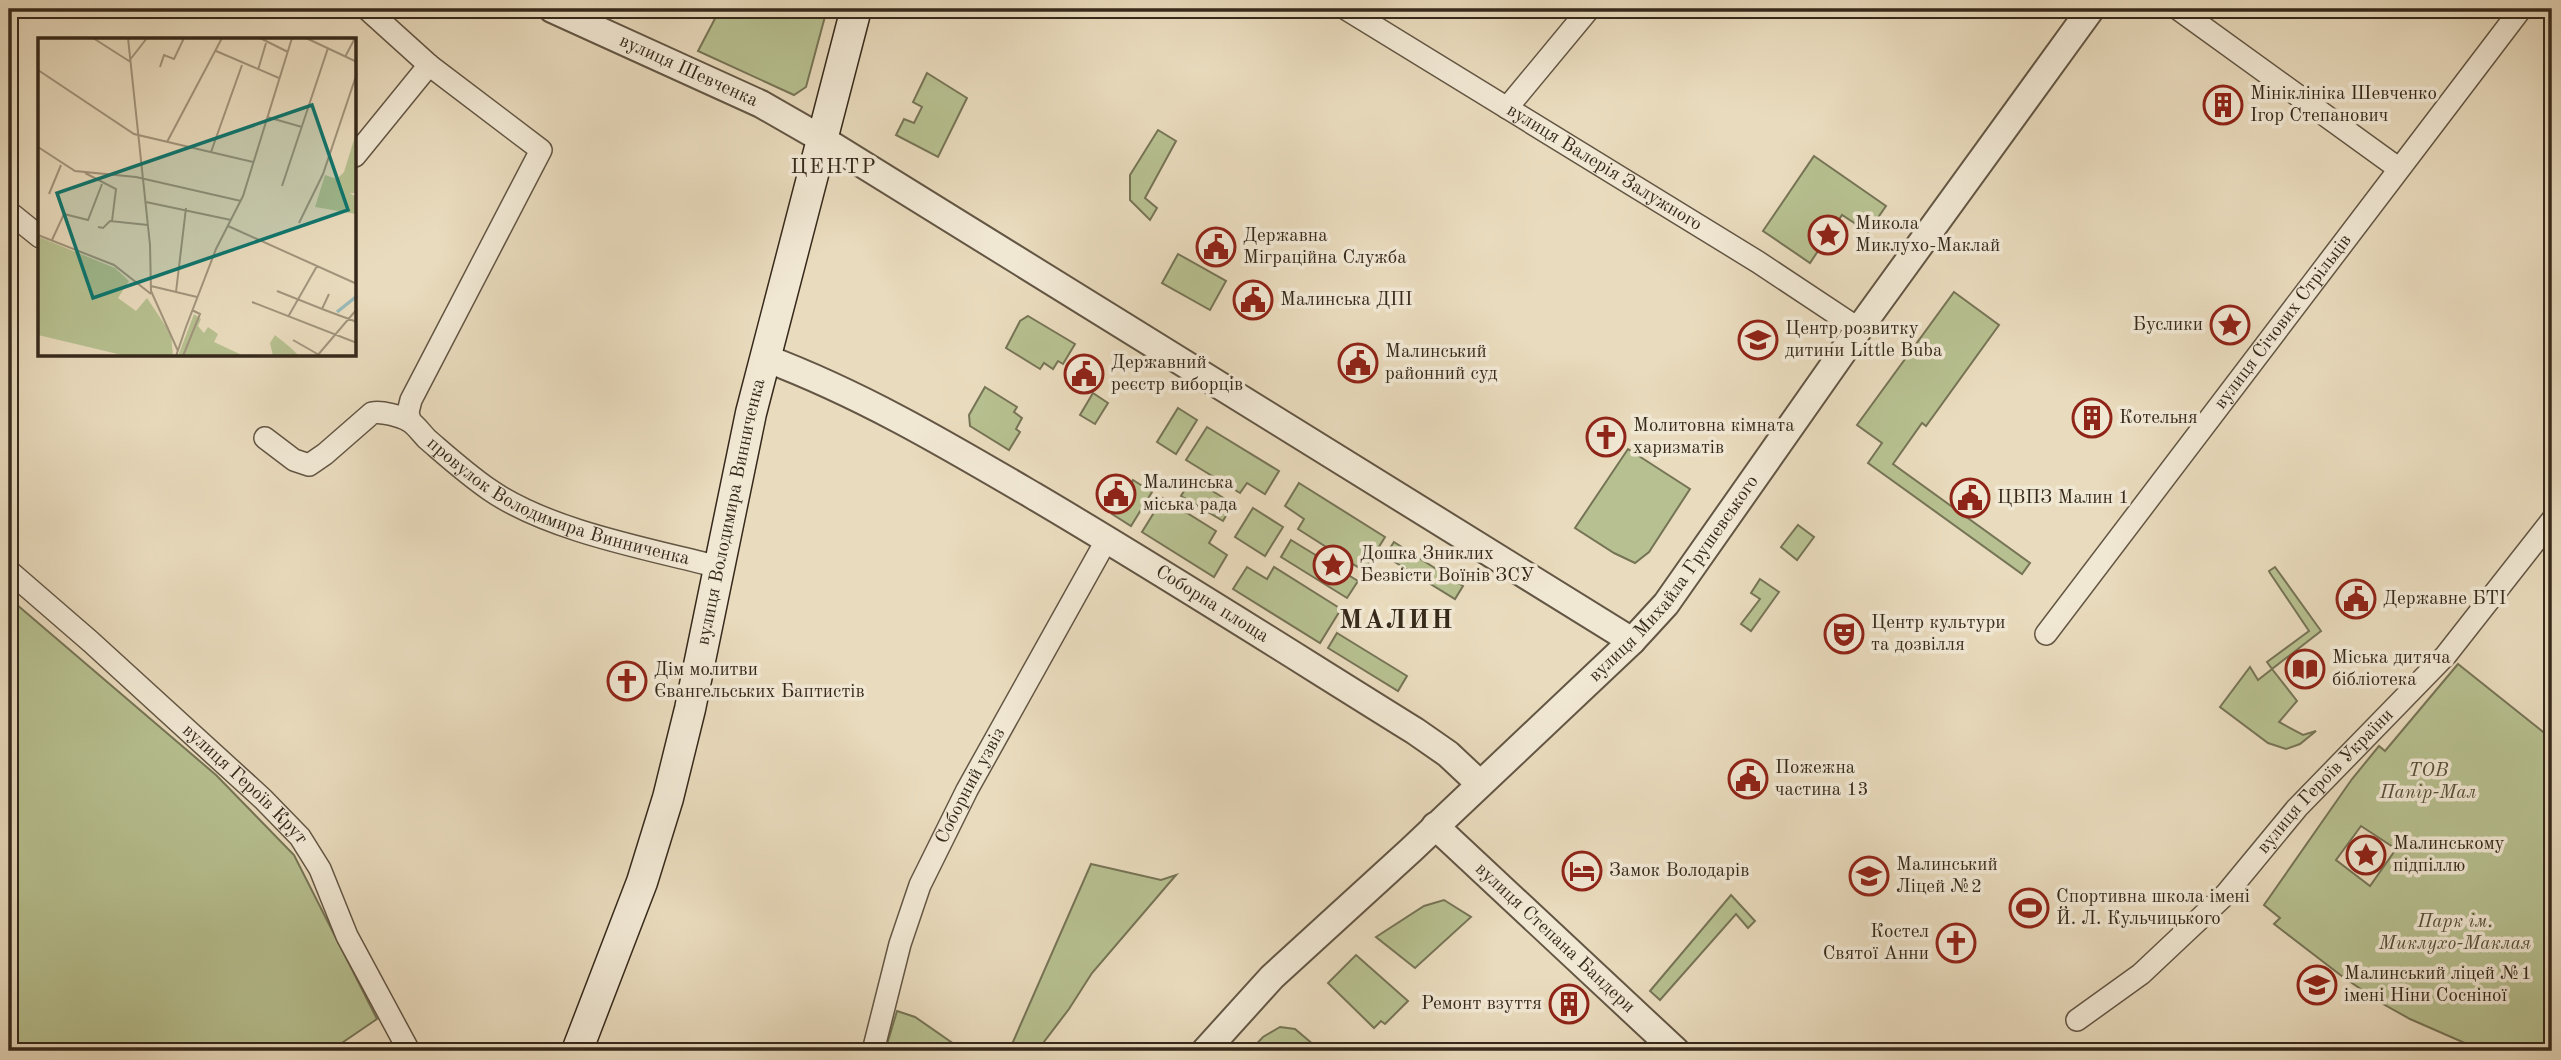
<svg xmlns="http://www.w3.org/2000/svg" width="2561" height="1060" font-family="'Old Standard TT',serif">
  <style>
    .green { fill: #b7c090; stroke: #767456; stroke-width: 2; fill-rule: evenodd }
    .lines { fill: none; stroke-linecap: round; stroke-linejoin: round }
    .minor-casing { stroke: #635644; stroke-width: 24 }
    .tertiary-casing { stroke: #635644; stroke-width: 30 }
    .secondary-casing { stroke: #36291b; stroke-width: 33 }
    .minor { stroke: #f1e8d4; stroke-width: 21 }
    .tertiary { stroke: #f1e8d4; stroke-width: 26 }
    .secondary { stroke: #f1e8d4; stroke-width: 30 }
    .labels { text-anchor: middle; dominant-baseline: central; stroke-width: 7; stroke-linejoin: round; paint-order: stroke }
    .street-label { font-size: 19px; fill: #36291b; stroke: #f1e8d4 }
    .poi-label { font-size: 19px; fill: #36291b; stroke: #f1e8d4; text-anchor: start }
    .park-label { font-size: 19px; font-style: italic; fill: #564f38; stroke: #f1e8d4 }
    .neighbourhood-label { font-size: 21px; letter-spacing: 2px; fill: #36291b; stroke: #f1e8d4 }
    .district-label { font-size: 26px; font-weight: bold; letter-spacing: 2px; fill: #36291b; stroke: #f1e8d4 }
    .inset-river { fill: none; stroke: #99b9b8; stroke-width: 3.5 }
    .inset-road { fill: none; stroke: #a1947c; stroke-width: 2 }
    .view { fill: #0f766e; fill-opacity: 0.15; stroke: #0f766e; stroke-width: 3.5 }
    .inset-edge { fill: none; stroke: #36291b; stroke-width: 3.5 }
  </style>
  <rect width="100%" height="100%" fill="#e9dbbd"/>
  <filter id="stains"><feTurbulence type="fractalNoise" baseFrequency=".00286" numOctaves="4"/><feColorMatrix values="0 0 0 0 .2 0 0 0 0 .09 0 0 0 0 .02 0 0 0 .5 -.17"/></filter>
  <radialGradient id="worn" r=".72"><stop offset=".6" stop-color="#630" stop-opacity="0"/><stop offset="1" stop-color="#630" stop-opacity=".3"/></radialGradient>
  <g class="green">
    <polygon points="720,9 827,9 806,87 794,95 698,51"/>
    <polygon points="927,73 967,98 938,157 896,135 904,119 914,123 922,107 913,102"/>
    <polygon points="1158,130 1176,141 1145,198 1157,208 1150,220 1130,200 1130,175"/>
    <polygon points="1814,156 1886,206 1868,232 1842,215 1810,263 1763,231"/>
    <polygon points="1178,254 1226,281 1210,310 1162,283"/>
    <polygon points="1954,292 1999,325 1926,426 1922,423 1893,464 2030,563 2022,574 1868,463 1882,443 1857,425"/>
    <polygon points="1028,316 1075,344 1063,364 1058,361 1053,369 1044,363 1040,369 1006,348 1020,321"/>
    <polygon points="985,387 1017,407 1014,412 1022,418 1016,429 1020,432 1009,450 970,426 969,415"/>
    <polygon points="1093,393 1108,403 1095,424 1080,415"/>
    <polygon points="1178,408 1197,420 1176,454 1157,442"/>
    <polygon points="1207,427 1279,471 1265,494 1247,483 1240,493 1186,460"/>
    <polygon points="1628,449 1690,489 1649,552 1635,563 1614,553 1575,528"/>
    <polygon points="1192,478 1233,504 1223,521 1181,496"/>
    <polygon points="1133,480 1152,492 1131,526 1112,514"/>
    <polygon points="1299,483 1385,537 1364,571 1298,529 1304,519 1285,506"/>
    <polygon points="1163,498 1216,531 1209,543 1227,555 1214,577 1142,532"/>
    <polygon points="1253,508 1283,527 1265,556 1235,537"/>
    <polygon points="1798,525 1814,537 1797,560 1781,547"/>
    <polygon points="1291,540 1358,581 1347,598 1281,557"/>
    <polygon points="1394,542 1463,586 1455,599 1385,556"/>
    <polygon points="1247,567 1267,579 1274,567 1341,609 1320,643 1233,589"/>
    <polygon points="2275,567 2321,631 2272,669 2297,701 2279,722 2303,735 2316,731 2300,744 2286,749 2268,743 2220,707 2250,667 2258,680 2272,669 2267,662 2309,631 2270,573 2269,571"/>
    <polygon points="1760,579 1779,592 1751,631 1741,624 1760,599 1751,593"/>
    <polygon points="9,598 216,775 294,855 377,1019 330,1051 9,1051"/>
    <polygon points="1337,633 1407,676 1398,691 1328,648"/>
    <path d="M2458 664 2552 739V1051H2483L2410 1019 2383 1004 2343 977 2274 924 2280 918 2264 905 2352 779 2379 746 2385 751ZM2361 826 2396 849 2370 886 2336 860Z"/>
    <polygon points="1091,864 1161,880 1176,875 1092,973 1069,1009 1037,1051 1009,1051"/>
    <polygon points="1731,895 1755,921 1748,928 1736,914 1660,1000 1650,991"/>
    <polygon points="1444,900 1471,917 1415,968 1376,937 1424,906"/>
    <polygon points="1356,955 1408,1001 1385,1024 1381,1021 1374,1028 1328,983"/>
    <polygon points="897,1011 915,1017 964,1051 885,1051"/>
    <polygon points="1280,1027 1295,1029 1321,1051 1250,1051 1263,1037"/>
  </g>
  <g class="lines">
    <defs>
      <g id="minor">
        <polyline points="367,9 429,65 541,150 411,400 408,412 410,421"/>
        <path id="s1" d="M1346 9 1758 262 1859 329"/>
        <polyline points="2178,9 2398,168"/>
        <polyline points="1507,108 1589,9"/>
        <polyline points="355,156 429,65"/>
        <polyline points="9,212 40,237"/>
        <path id="s2" d="M265 438 294 460 309 465 325 454 372 413C382 411 400 416 409 421 415 424 422 434 427 439 448 457 468 475 490 490 549 531 649 549 719 567"/>
        <path id="s3" d="M9 571 91 642 263 799 300 837 320 869 347 936 409 1051"/>
        <path id="s4" d="M2046 634 2521 9"/>
        <path id="s5" d="M2077 1020 2141 974 2226 894 2297 808 2446 655 2552 520"/>
        <path id="s6" d="M873 1051 900 944 920 885 967 790 1107 539"/>
      </g>
      <g id="tertiary">
        <path id="s7" d="M552 9 761 104 822 139 1632 641"/>
        <path id="s8" d="M765 358C861 394 947 445 1034 496 1163 572 1288 652 1415 731L1448 754 1480 784"/>
        <path id="s9" d="M1435 826 1676 1051"/>
        <path id="s10" d="M1205 1051 1272 977 1411 850 1632 641 1666 604 1859 329 2091 9"/>
      </g>
      <g id="secondary">
        <path id="s11" d="M577 1051 642 882 668 798 690 709 751 413 856 9"/>
      </g>
    </defs>
    <use href="#minor" class="minor-casing"/>
    <use href="#tertiary" class="tertiary-casing"/>
    <use href="#secondary" class="secondary-casing"/>
    <use href="#minor" class="minor"/>
    <use href="#tertiary" class="tertiary"/>
    <use href="#secondary" class="secondary"/>
  </g>
  <defs>
    <symbol id="building-ring" viewBox="-11 -11 22 22"><circle r="9.5" fill="#f1e8d4" stroke="#8f2418" stroke-width="1.5"/><path d="M-4-6H4V6H1V3H-1V6H-4ZM-2.5-4.3h1.7v1.8h-1.7ZM.8-4.3h1.7v1.8H.8ZM-2.5-1h1.7V.8h-1.7ZM.8-1h1.7V.8H.8Z" fill="#8f2418"/></symbol>
    <symbol id="sight-ring" viewBox="-11 -11 22 22"><circle r="9.5" fill="#f1e8d4" stroke="#8f2418" stroke-width="1.5"/><path d="M0-6L1.8-2.2L6-1.7L2.9 1.2L3.7 5.4L0 3.3L-3.7 5.4L-2.9 1.2L-6-1.7L-1.8-2.2Z" fill="#8f2418"/></symbol>
    <symbol id="civic-ring" viewBox="-11 -11 22 22"><circle r="9.5" fill="#f1e8d4" stroke="#8f2418" stroke-width="1.5"/><path d="M-.6-6.5H3V-4.5H.6V-3L4-1V1h2V6H-6V1h2V-1L-.6-3ZM-1.2 2.5V6h2.4V2.5Z" fill="#8f2418"/></symbol>
    <symbol id="school-ring" viewBox="-11 -11 22 22"><circle r="9.5" fill="#f1e8d4" stroke="#8f2418" stroke-width="1.5"/><path d="M0-5L7-2L0 1L-7-2ZM-4 1L0 2.5L4 1V4Q0 6-4 4Z" fill="#8f2418"/></symbol>
    <symbol id="church-ring" viewBox="-11 -11 22 22"><circle r="9.5" fill="#f1e8d4" stroke="#8f2418" stroke-width="1.5"/><path d="M-1.2-6h2.4v3.5h3.3v2.4h-3.3V6h-2.4V-.1h-3.3v-2.4h3.3Z" fill="#8f2418"/></symbol>
    <symbol id="theatre-ring" viewBox="-11 -11 22 22"><circle r="9.5" fill="#f1e8d4" stroke="#8f2418" stroke-width="1.5"/><path d="M-5-5.5Q0-4 5-5.5V0Q5 5 0 6Q-5 5-5 0ZM-3.3-2.5H-1v1.5H-3.3ZM1-2.5H3.3v1.5H1ZM-2.8 1Q0 5.5 2.8 1Z" fill="#8f2418"/></symbol>
    <symbol id="library-ring" viewBox="-11 -11 22 22"><circle r="9.5" fill="#f1e8d4" stroke="#8f2418" stroke-width="1.5"/><path d="M-6-4Q-3-5.5-.7-3.5V5Q-3 3-6 4ZM6-4Q3-5.5 .7-3.5V5Q3 3 6 4Z" fill="#8f2418"/></symbol>
    <symbol id="hotel-ring" viewBox="-11 -11 22 22"><circle r="9.5" fill="#f1e8d4" stroke="#8f2418" stroke-width="1.5"/><path d="M-6-4.5h1.5V1H6V5H4.5V3h-9V5H-6ZM-4 0a1.8 1.8 0 1 1 3.6 0ZM.5 0V-2.5h3Q6-2.5 6 0Z" fill="#8f2418"/></symbol>
    <symbol id="stadium-ring" viewBox="-11 -11 22 22"><circle r="9.5" fill="#f1e8d4" stroke="#8f2418" stroke-width="1.5"/><path d="M0-5a6.5 5 0 1 0 0 10a6.5 5 0 1 0 0-10ZM-3.5-1.8h7v3.6h-7Z" fill="#8f2418"/></symbol>
  </defs>
  <g fill-rule="evenodd">
    <use href="#building-ring" x="2201" y="83" width="44" height="44"/>
    <use href="#sight-ring" x="1806" y="213" width="44" height="44"/>
    <use href="#civic-ring" x="1194" y="225" width="44" height="44"/>
    <use href="#civic-ring" x="1231" y="278" width="44" height="44"/>
    <use href="#sight-ring" x="2208" y="303" width="44" height="44"/>
    <use href="#school-ring" x="1736" y="318" width="44" height="44"/>
    <use href="#civic-ring" x="1336" y="341" width="44" height="44"/>
    <use href="#civic-ring" x="1062" y="352" width="44" height="44"/>
    <use href="#building-ring" x="2070" y="396" width="44" height="44"/>
    <use href="#church-ring" x="1584" y="415" width="44" height="44"/>
    <use href="#civic-ring" x="1094" y="472" width="44" height="44"/>
    <use href="#civic-ring" x="1948" y="476" width="44" height="44"/>
    <use href="#sight-ring" x="1311" y="543" width="44" height="44"/>
    <use href="#civic-ring" x="2334" y="577" width="44" height="44"/>
    <use href="#theatre-ring" x="1822" y="612" width="44" height="44"/>
    <use href="#library-ring" x="2283" y="647" width="44" height="44"/>
    <use href="#church-ring" x="605" y="659" width="44" height="44"/>
    <use href="#civic-ring" x="1726" y="757" width="44" height="44"/>
    <use href="#sight-ring" x="2344" y="833" width="44" height="44"/>
    <use href="#hotel-ring" x="1560" y="849" width="44" height="44"/>
    <use href="#school-ring" x="1847" y="854" width="44" height="44"/>
    <use href="#stadium-ring" x="2007" y="886" width="44" height="44"/>
    <use href="#church-ring" x="1934" y="921" width="44" height="44"/>
    <use href="#school-ring" x="2295" y="963" width="44" height="44"/>
    <use href="#building-ring" x="1547" y="982" width="44" height="44"/>
  </g>
  <g class="labels">
    <g class="street-label">
      <text stroke="none"><textPath href="#s7" startOffset="150">вулиця Шевченка</textPath></text>
      <text stroke="none"><textPath href="#s1" startOffset="303">вулиця Валерія Залужного</textPath></text>
      <text stroke="none"><textPath href="#s4" startOffset="392">вулиця Січових Стрільців</textPath></text>
      <text stroke="none"><textPath href="#s2" startOffset="346">провулок Володимира Винниченка</textPath></text>
      <text stroke="none"><textPath href="#s11" startOffset="562">вулиця Володимира Винниченка</textPath></text>
      <text stroke="none"><textPath href="#s10" startOffset="667">вулиця Михайла Грушевського</textPath></text>
      <text stroke="none"><textPath href="#s8" startOffset="511">Соборна площа</textPath></text>
      <text stroke="none"><textPath href="#s5" startOffset="346">вулиця Героїв України</textPath></text>
      <text stroke="none"><textPath href="#s3" startOffset="318">вулиця Героїв Крут</textPath></text>
      <text stroke="none"><textPath href="#s6" startOffset="284">Соборний узвіз</textPath></text>
      <text stroke="none"><textPath href="#s9" startOffset="164">вулиця Степана Бандери</textPath></text>
    </g>
    <g class="poi-label">
      <text x="2250" y="94">Мініклініка Шевченко<tspan x="2250" dy="22">Ігор Степанович</tspan></text>
      <text x="1855" y="224">Микола<tspan x="1855" dy="22">Миклухо-Маклай</tspan></text>
      <text x="1243" y="236">Державна<tspan x="1243" dy="22">Міграційна Служба</tspan></text>
      <text x="1280" y="300">Малинська ДПІ</text>
      <text x="2203" y="325" text-anchor="end">Буслики</text>
      <text x="1785" y="329">Центр розвитку<tspan x="1785" dy="22">дитини Little Buba</tspan></text>
      <text x="1385" y="352">Малинський<tspan x="1385" dy="22">районний суд</tspan></text>
      <text x="1111" y="363">Державний<tspan x="1111" dy="22">реєстр виборців</tspan></text>
      <text x="2119" y="418">Котельня</text>
      <text x="1633" y="426">Молитовна кімната<tspan x="1633" dy="22">харизматів</tspan></text>
      <text x="1143" y="483">Малинська<tspan x="1143" dy="22">міська рада</tspan></text>
      <text x="1997" y="498">ЦВПЗ Малин 1</text>
      <text x="1360" y="554">Дошка Зниклих<tspan x="1360" dy="22">Безвісти Воїнів ЗСУ</tspan></text>
      <text x="2383" y="599">Державне БТІ</text>
      <text x="1871" y="623">Центр культури<tspan x="1871" dy="22">та дозвілля</tspan></text>
      <text x="2332" y="658">Міська дитяча<tspan x="2332" dy="22">бібліотека</tspan></text>
      <text x="654" y="670">Дім молитви<tspan x="654" dy="22">Євангельських Баптистів</tspan></text>
      <text x="1775" y="768">Пожежна<tspan x="1775" dy="22">частина 13</tspan></text>
      <text x="2393" y="844">Малинському<tspan x="2393" dy="22">підпіллю</tspan></text>
      <text x="1896" y="865">Малинський<tspan x="1896" dy="22">Ліцей №2</tspan></text>
      <text x="1609" y="871">Замок Володарів</text>
      <text x="2056" y="897">Спортивна школа імені<tspan x="2056" dy="22">Й. Л. Кульчицького</tspan></text>
      <text x="1929" y="932" text-anchor="end">Костел<tspan x="1929" dy="22">Святої Анни</tspan></text>
      <text x="2344" y="974">Малинський ліцей №1<tspan x="2344" dy="22">імені Ніни Сосніної</tspan></text>
      <text x="1542" y="1004" text-anchor="end">Ремонт взуття</text>
    </g>
    <g class="park-label">
      <text x="2428" y="771">ТОВ<tspan x="2428" dy="22">Папір-Мал</tspan></text>
      <text x="2455" y="922">Парк ім.<tspan x="2455" dy="22">Миклухо-Маклая</tspan></text>
    </g>
    <g class="neighbourhood-label">
      <text x="834" y="167">ЦЕНТР</text>
    </g>
    <g class="district-label">
      <text x="1397" y="621">МАЛИН</text>
    </g>
  </g>
  <g transform="translate(38 38)">
    <rect width="318" height="318" fill="#e9dbbd"/>
    <path d="M318 95V155H312L318 159V176L277 169 287 137 299 141 306 134ZM1 199 77 230 91 243 80 260 98 273 109 260 133 296 135 318 84 317 0 297ZM156 276 163 281 160 288 166 295 170 289 180 296 176 304 206 318H140ZM237 297 253 310 261 318H235L232 305Z" fill="#b7c090"/>
    <path class="inset-river" d="M299 274 319 258"/>
    <path class="inset-road" d="M55 0 91 23 109 0M90 0 112 207 113 253 140 313M222 0 250 14M268 0 319 24M178 13 241 40M307 19 317 0M122 29 126 17 136 21 146 0M0 32 96 96 215 124M220 32 228 5M229 79 264 89M129 104 184 0M0 109 37 133 98 139 203 163M173 114 204 27M47 135 78 151 74 183M244 148 290 10M11 156 23 127M108 164 193 182M261 185 285 136 319 35M190 188 319 246M60 189 65 190 72 183 110 187M0 197 76 227 113 256M14 202 26 176 50 182 64 146M113 248 159 259M239 253 284 271 291 256M138 254 148 170M214 264 319 305M284 271 319 284M250 279 279 228M148 289 178 211 205 158 254 0M255 302 283 318M138 318 148 289M145 318 162 276 154 272M279 318 319 271"/>
    <path class="view" d="M274 67 310 172 55 260 19 155Z"/>
    <rect width="318" height="318" class="inset-edge"/>
  </g>
  <rect width="2561" height="1060" fill="none" stroke="#e9dbbd" stroke-width="35"/>
  <rect x="10" y="10" width="2540" height="1039" fill="none" stroke="#36291b" stroke-width="3.5"/>
  <rect x="18" y="18" width="2526" height="1025" fill="none" stroke="#36291b" stroke-width="2"/>
  <rect width="100%" height="100%" filter="url(#stains)"/>
  <rect width="100%" height="100%" fill="url(#worn)"/>
</svg>
